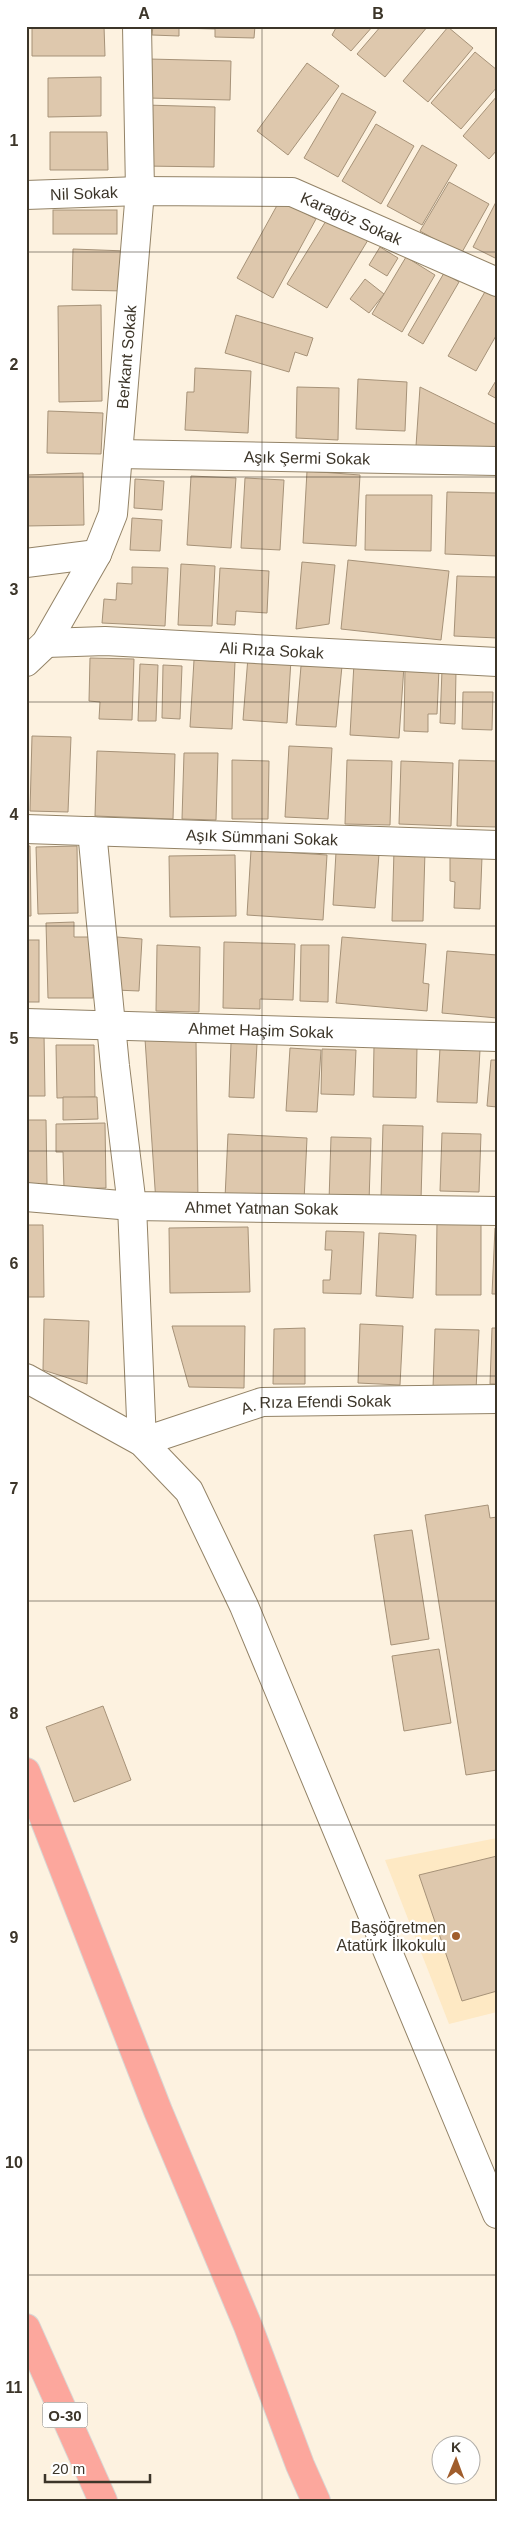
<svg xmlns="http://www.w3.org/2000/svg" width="523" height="2527" font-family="Arial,sans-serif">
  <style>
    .built { fill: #fee9c4 }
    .building { fill: #dec8ad; stroke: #a69278 }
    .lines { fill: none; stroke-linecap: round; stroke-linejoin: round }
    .street-casing { stroke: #938367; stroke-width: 30 }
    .highway-casing { stroke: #d8d7d4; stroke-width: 30 }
    .street { stroke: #fff; stroke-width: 28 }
    .highway { stroke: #fca79d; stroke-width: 28 }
    .grid { fill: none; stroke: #3c3529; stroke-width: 1; stroke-opacity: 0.55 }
    .poi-dot { fill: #a05d2c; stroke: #fff; stroke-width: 2 }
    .labels { text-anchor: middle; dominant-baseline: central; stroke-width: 4.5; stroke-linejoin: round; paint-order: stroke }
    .shield { fill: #fff; stroke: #767269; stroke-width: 1 }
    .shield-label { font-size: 15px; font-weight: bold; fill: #3c3529 }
    .street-label { font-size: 16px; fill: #3c3529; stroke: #fff }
    .poi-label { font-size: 16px; fill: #3c3529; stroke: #fff; text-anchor: end }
    .neatline { fill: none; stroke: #3c3529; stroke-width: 2 }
    .grid-label { font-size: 16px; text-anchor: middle; font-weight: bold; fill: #3c3529 }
  </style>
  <rect width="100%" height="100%" fill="#fdf2e0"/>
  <polygon class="built" points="497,1838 497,2012 449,2024 385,1860"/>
  <g class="building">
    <polygon points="32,26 104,26 105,56 32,56"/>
    <polygon points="153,26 255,26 254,38 215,37 215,29 179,28 179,36 152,35"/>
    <polygon points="337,26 373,26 351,51 332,35"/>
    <polygon points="381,26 428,26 385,77 357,54"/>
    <polygon points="448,27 473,48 428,102 403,81"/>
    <polygon points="475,52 497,70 497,87 461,129 431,103"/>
    <polygon points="149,59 231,61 230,100 148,98"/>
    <polygon points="307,63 339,86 288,155 257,131"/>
    <polygon points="101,77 101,116 48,117 48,78"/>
    <polygon points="342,93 376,112 338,177 304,158"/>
    <polygon points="497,96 497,150 489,159 463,136"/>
    <polygon points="145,105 215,107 214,167 144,166"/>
    <polygon points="376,124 414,146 381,204 342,181"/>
    <polygon points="50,132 107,132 108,170 50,170"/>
    <polygon points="422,145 457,165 422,225 387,206"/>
    <polygon points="449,182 489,204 461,254 420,231"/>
    <polygon points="280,200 316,219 273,298 237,278"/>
    <polygon points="497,200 497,259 473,247"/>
    <rect x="53" y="210" width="64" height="24"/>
    <polygon points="329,216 368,240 327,308 287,284"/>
    <polygon points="380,247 398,258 387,276 369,265"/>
    <polygon points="73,249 126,251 125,291 72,290"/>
    <polygon points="406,257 435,275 402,332 372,314"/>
    <polygon points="444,273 459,282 423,344 408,335"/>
    <polygon points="365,279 384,294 369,313 350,299"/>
    <polygon points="486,290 497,296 497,334 476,371 448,356"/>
    <polygon points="101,305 102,401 59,402 58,306"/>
    <rect x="26" y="308" width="2" height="46"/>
    <polygon points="236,315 313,338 307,356 295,352 289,372 225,353"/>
    <polygon points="195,368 251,371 248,433 185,430 187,392 194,392"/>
    <polygon points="358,379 407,382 405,431 356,429"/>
    <polygon points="497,379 497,399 488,394"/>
    <polygon points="297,387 339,388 338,440 296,438"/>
    <polygon points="420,387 497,425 497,449 416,446"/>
    <polygon points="48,411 103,413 101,454 47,453"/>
    <polygon points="307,471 360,475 356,546 303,543"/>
    <polygon points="83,473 84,525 26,526 26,475"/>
    <polygon points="191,476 236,478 231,548 187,545"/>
    <polygon points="245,478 284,480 280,550 241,548"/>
    <polygon points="135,479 164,481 162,510 134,508"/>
    <polygon points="447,492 497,493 497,556 445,554"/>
    <polygon points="366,495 432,495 431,551 365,550"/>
    <polygon points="132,518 162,520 160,551 130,550"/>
    <polygon points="348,560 449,571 441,640 341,629"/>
    <polygon points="302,562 335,565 329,624 296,629"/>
    <polygon points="181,564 215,566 212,626 178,625"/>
    <polygon points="132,567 168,568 165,626 102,623 104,599 116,600 117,583 132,584"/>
    <polygon points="220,568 269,571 267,613 236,611 235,625 217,624"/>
    <polygon points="457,576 497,577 497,638 454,636"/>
    <polygon points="248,657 291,660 287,723 243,720"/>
    <polygon points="90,658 134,659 132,720 99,719 100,702 89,701"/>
    <polygon points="194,660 235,662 232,729 190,727"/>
    <polygon points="354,663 404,666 399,738 350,735"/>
    <polygon points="140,664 158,665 156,721 138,721"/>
    <polygon points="163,665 182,666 180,719 162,718"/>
    <polygon points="301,666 342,666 336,727 296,725"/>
    <polygon points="405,668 439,669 437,714 428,714 428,732 404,731"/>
    <polygon points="442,670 456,671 455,724 440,723"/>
    <polygon points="463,692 493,692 492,730 462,729"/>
    <polygon points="32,736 71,737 68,812 30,811"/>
    <polygon points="289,746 332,748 328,819 285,817"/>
    <polygon points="97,751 175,754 173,819 95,816"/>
    <polygon points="184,753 218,753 216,820 182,819"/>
    <polygon points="232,760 269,761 268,819 232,819"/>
    <polygon points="347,760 392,761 390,825 345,824"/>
    <polygon points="459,760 497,761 497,827 457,826"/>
    <polygon points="401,761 453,763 451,826 399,824"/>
    <polygon points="26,846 30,846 31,916 26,916"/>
    <polygon points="77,846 78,913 38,914 36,847"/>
    <polygon points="251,850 327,855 323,920 247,915"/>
    <polygon points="394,850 425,851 423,921 392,921"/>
    <polygon points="336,852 379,854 375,908 333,905"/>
    <polygon points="235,855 236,916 170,917 169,856"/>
    <polygon points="450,856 482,857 480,909 454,908 455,882 450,881"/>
    <polygon points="74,922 74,937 92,937 93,998 48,998 46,923"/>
    <polygon points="117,937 142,939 139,991 115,990"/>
    <polygon points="342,937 426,944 423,983 429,984 427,1011 336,1003"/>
    <rect x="26" y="940" width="13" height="62"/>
    <polygon points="224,942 295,944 293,1000 260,999 260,1009 223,1008"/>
    <polygon points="157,945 200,947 199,1012 156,1011"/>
    <polygon points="301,945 329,945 328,1002 300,1001"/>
    <polygon points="447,951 497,955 497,1018 442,1013"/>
    <polygon points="26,1034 44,1034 45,1096 26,1096"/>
    <polygon points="145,1039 196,1040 198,1203 156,1203"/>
    <polygon points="231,1043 257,1044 254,1098 229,1097"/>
    <polygon points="56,1045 94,1045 95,1097 57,1098"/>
    <polygon points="374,1046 417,1047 416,1098 373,1097"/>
    <polygon points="290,1048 321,1050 317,1112 286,1111"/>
    <polygon points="440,1048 480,1050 477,1103 437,1102"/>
    <polygon points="322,1049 356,1050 354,1095 321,1094"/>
    <polygon points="491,1060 497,1060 497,1107 487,1106"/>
    <polygon points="63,1097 97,1097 98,1119 63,1120"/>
    <polygon points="26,1120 46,1120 47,1184 26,1184"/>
    <polygon points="105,1123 106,1188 64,1189 63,1152 56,1152 56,1124"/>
    <polygon points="383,1125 423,1126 421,1200 381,1198"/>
    <polygon points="442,1133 481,1134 479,1192 440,1191"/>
    <polygon points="228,1134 307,1138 304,1201 225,1198"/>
    <polygon points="331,1137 371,1138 369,1202 329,1201"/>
    <polygon points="437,1221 481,1221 481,1295 436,1295"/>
    <polygon points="26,1225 43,1225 44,1297 26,1297"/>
    <polygon points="248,1227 250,1292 170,1293 169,1228"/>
    <polygon points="495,1228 497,1228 497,1294 492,1294"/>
    <polygon points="326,1231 364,1232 361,1294 323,1293 323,1280 330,1280 332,1250 325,1250"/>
    <polygon points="379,1233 416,1235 413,1298 376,1296"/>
    <polygon points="44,1319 89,1321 87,1384 43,1370"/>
    <polygon points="360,1324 403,1326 400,1385 358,1383"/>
    <polygon points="172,1326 245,1326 244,1388 189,1387"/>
    <polygon points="305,1328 305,1384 273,1384 274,1329"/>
    <polygon points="492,1328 497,1328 497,1384 490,1384"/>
    <polygon points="435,1329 479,1330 476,1390 433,1388"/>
    <polygon points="488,1505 490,1518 497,1517 497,1770 466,1775 425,1515"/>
    <polygon points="412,1530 429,1639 391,1645 374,1535"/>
    <polygon points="439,1649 451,1723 404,1731 392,1656"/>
    <polygon points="103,1706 131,1780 74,1802 46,1727"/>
    <polygon points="497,1856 497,1991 462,2001 419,1875"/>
  </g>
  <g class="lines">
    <defs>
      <g id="street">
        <path id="s1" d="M26 195 140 191 292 192 497 282"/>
        <path id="s2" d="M118 454 497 461"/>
        <polyline points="26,563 97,554"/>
        <path id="s3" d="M46 643 105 641 497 662"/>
        <path id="s4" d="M26 662 46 643 97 554 113 514 140 191 137 26"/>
        <path id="s5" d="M26 829 497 845"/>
        <polyline points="92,831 115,1066 132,1206 142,1442"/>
        <path id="s6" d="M26 1023 497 1037"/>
        <path id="s7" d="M26 1197 132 1206 497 1211"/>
        <polyline points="26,1378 142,1442 189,1491 244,1606 497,2214"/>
        <path id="s8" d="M142 1442 262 1402 497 1399"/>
      </g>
      <g id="highway">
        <polyline points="26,1772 158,2111 248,2326 300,2465 316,2501"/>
        <polyline points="26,2328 103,2501"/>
      </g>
    </defs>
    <use href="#street" class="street-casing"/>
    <use href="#highway" class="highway-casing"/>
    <use href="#street" class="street"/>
    <use href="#highway" class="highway"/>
  </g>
  <path class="grid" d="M262 26V2501M26 252H497M26 477H497M26 702H497M26 926H497M26 1151H497M26 1376H497M26 1601H497M26 1825H497M26 2050H497M26 2275H497"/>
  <circle class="poi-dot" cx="456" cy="1936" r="5"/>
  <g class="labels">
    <rect class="shield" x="42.5" y="2402.5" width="45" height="25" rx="4"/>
    <g class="shield-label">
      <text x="65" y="2415">O-30</text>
    </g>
    <g class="street-label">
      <text stroke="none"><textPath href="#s1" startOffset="58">Nil Sokak</textPath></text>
      <text stroke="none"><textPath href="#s1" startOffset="331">Karagöz Sokak</textPath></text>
      <text stroke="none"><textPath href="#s4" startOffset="331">Berkant Sokak</textPath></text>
      <text stroke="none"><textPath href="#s2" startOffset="189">Aşık Şermi Sokak</textPath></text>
      <text stroke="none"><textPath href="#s3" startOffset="226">Ali Rıza Sokak</textPath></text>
      <text stroke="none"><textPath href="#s5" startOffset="236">Aşık Sümmani Sokak</textPath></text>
      <text stroke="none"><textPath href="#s6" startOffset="235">Ahmet Haşim Sokak</textPath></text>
      <text stroke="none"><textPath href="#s7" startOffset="236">Ahmet Yatman Sokak</textPath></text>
      <text stroke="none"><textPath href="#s8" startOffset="180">A. Rıza Efendi Sokak</textPath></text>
    </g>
    <g class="poi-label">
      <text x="446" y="1927">Başöğretmen<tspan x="446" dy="18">Atatürk İlkokulu</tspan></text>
    </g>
  </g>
  <rect width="523" height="2527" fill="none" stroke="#ffffff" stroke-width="55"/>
  <g transform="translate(456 2460) rotate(1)"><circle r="24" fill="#ffffff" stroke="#b1aea9"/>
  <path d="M0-4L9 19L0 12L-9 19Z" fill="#a05d2c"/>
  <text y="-8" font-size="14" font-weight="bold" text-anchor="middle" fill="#3c3529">K</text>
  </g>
  <path d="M45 2474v8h105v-8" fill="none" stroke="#3c3529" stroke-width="2.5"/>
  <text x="52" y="2474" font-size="15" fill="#3c3529" stroke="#ffffff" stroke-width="4" paint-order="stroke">20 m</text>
  <rect x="28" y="28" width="468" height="2472" class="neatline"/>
  <g class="grid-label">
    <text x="144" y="19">A</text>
    <text x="378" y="19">B</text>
    <text x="14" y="146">1</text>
    <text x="14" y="370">2</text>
    <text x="14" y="595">3</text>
    <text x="14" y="820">4</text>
    <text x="14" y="1044">5</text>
    <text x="14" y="1269">6</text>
    <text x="14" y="1494">7</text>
    <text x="14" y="1719">8</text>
    <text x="14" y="1943">9</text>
    <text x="14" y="2168">10</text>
    <text x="14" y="2393">11</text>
  </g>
</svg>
